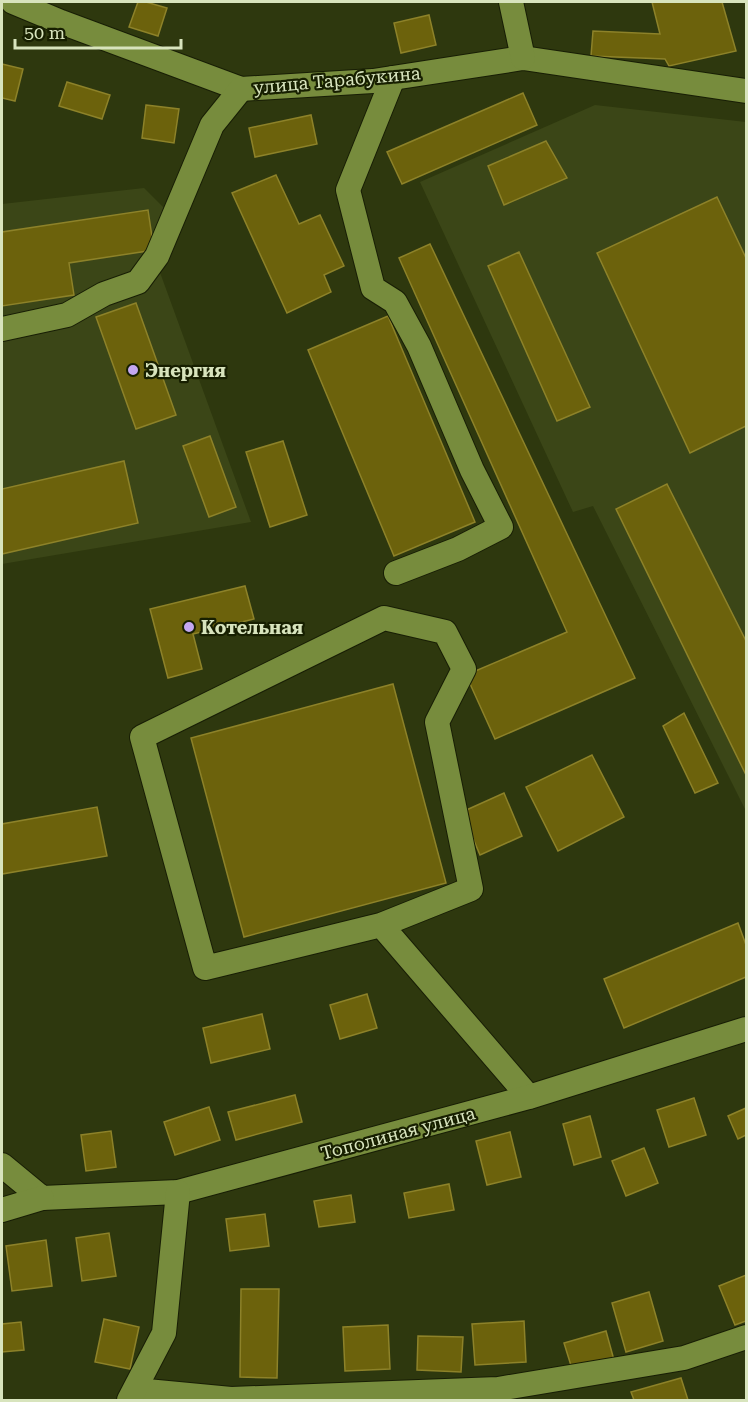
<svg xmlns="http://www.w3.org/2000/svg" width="748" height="1402" font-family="'Roboto Serif',serif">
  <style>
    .built { fill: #3b4617 }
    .building { fill: #6c620c; stroke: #8d8229; stroke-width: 1.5 }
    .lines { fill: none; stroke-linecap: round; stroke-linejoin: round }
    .minor-casing { stroke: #181e05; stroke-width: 26 }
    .minor { stroke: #778c3d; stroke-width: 24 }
    .poi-dot { fill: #c4a7f1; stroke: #171f00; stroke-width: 2 }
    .labels { text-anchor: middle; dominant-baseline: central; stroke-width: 4.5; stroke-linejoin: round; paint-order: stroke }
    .street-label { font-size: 18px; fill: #d8e4bd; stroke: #171f00 }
    .poi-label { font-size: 18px; font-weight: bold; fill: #d8e4bd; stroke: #171f00; text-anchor: start }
  </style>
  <rect width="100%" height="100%" fill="#2e380e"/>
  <g class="built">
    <polygon points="595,105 746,122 746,811 593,506 573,512 420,182"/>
    <polygon points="144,188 180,224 158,267 251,522 2,564 2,204"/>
  </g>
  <g class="building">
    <polygon points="138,2 146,2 167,8 158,36 129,27"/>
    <polygon points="652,2 722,2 736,51 669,66 665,59 591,56 593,31 660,34"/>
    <polygon points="429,15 436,45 401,53 394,23"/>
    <polygon points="2,64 23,69 15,101 2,98"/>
    <polygon points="67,82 110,95 102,119 59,106"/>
    <polygon points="523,93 537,125 402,184 387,152"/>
    <polygon points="146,105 179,109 174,143 142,138"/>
    <polygon points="311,115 317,144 255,157 249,128"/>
    <polygon points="546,141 567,178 504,205 488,166"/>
    <polygon points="276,175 299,224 320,215 344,266 324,275 331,292 287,313 232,193"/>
    <polygon points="717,197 746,258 746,426 690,453 597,253"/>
    <polygon points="148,210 154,250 69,263 74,295 2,306 2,232"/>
    <polygon points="430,244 635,678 495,739 466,675 567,632 399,258"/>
    <polygon points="519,252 590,407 557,421 488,266"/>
    <polygon points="136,303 176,415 136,429 96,317"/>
    <polygon points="388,316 475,522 394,556 308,350"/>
    <polygon points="210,436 236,507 209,517 183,446"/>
    <polygon points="283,441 307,515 270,527 246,452"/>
    <polygon points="124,461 138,523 2,554 2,489"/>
    <polygon points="667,484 746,641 746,775 616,509"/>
    <polygon points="245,586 254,619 193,634 202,669 168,678 150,609"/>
    <polygon points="393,684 446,883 244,937 191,738"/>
    <polygon points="684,713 718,783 695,793 663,726"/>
    <polygon points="592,755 624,817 558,851 526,787"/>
    <polygon points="504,793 522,836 480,855 462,812"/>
    <polygon points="97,807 107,856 2,874 2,824"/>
    <polygon points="738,923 746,945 746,977 624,1028 604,979"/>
    <polygon points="367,994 377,1028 340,1039 330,1005"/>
    <polygon points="262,1014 270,1049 211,1063 203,1028"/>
    <polygon points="295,1095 302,1122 236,1140 228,1112"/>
    <polygon points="694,1098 706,1135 669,1147 657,1110"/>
    <polygon points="209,1107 220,1140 175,1155 164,1122"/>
    <polygon points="746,1108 746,1135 738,1139 728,1116"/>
    <polygon points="590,1116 601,1157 574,1165 563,1124"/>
    <polygon points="111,1131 116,1167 86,1171 81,1135"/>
    <polygon points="510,1132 521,1177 487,1185 476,1141"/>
    <polygon points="644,1148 658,1183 626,1196 612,1161"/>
    <polygon points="449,1184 454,1210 409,1218 404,1193"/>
    <polygon points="351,1195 355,1222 319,1227 314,1201"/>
    <polygon points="265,1214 269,1246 230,1251 226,1219"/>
    <polygon points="109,1233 116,1276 82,1281 76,1238"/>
    <polygon points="46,1240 52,1286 12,1291 6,1246"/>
    <polygon points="746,1275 746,1321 735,1325 719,1286"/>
    <polygon points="241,1289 279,1289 277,1378 240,1377"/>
    <polygon points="649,1292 663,1341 626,1352 612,1303"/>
    <polygon points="104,1319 139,1327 130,1369 95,1362"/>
    <polygon points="524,1321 526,1362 475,1365 472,1324"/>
    <polygon points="21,1322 24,1350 2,1352 2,1324"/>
    <polygon points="388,1325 390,1369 345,1371 343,1327"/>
    <polygon points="606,1331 614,1360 573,1372 564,1343"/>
    <polygon points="418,1336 463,1337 461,1372 417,1370"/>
    <polygon points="681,1378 688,1400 634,1400 631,1392"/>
  </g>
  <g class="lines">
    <defs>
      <g id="minor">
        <polyline points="13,2 61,22 241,89 373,81 523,58 746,91"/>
        <polyline points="511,2 523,58"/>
        <polyline points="393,78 348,190 373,288 395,302 419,346 472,470 501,527 458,549 396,573"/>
        <polyline points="2,329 67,315 104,294 138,282 157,256 212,125 241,89"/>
        <polyline points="381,925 471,889 437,722 464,669 445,632 384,618 142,737 205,968 381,925 529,1097"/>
        <polyline points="2,1165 42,1198 178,1192 529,1097 746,1029"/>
        <polyline points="2,1210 42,1198"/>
        <polyline points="136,1390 231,1399 498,1389 684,1358 746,1337"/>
        <polyline points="129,1400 164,1333 178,1192"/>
      </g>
    </defs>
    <use href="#minor" class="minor-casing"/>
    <use href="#minor" class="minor"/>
  </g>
  <g class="poi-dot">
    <circle cx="133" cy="370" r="6"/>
    <circle cx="189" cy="627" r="6"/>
  </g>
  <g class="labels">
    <g class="street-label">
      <text transform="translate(337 80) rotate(-5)">улица Тарабукина</text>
      <text transform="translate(398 1133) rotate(-15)">Тополиная улица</text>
    </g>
    <g class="poi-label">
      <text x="145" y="370">Энергия</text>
      <text x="201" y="627">Котельная</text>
    </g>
  </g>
  <rect width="748" height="1402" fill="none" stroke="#d8e4bd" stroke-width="6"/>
  <path d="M15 39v9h166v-9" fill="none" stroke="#d8e4bd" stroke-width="3"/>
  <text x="24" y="39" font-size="18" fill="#d8e4bd" stroke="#171f00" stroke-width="4.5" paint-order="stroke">50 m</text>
</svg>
